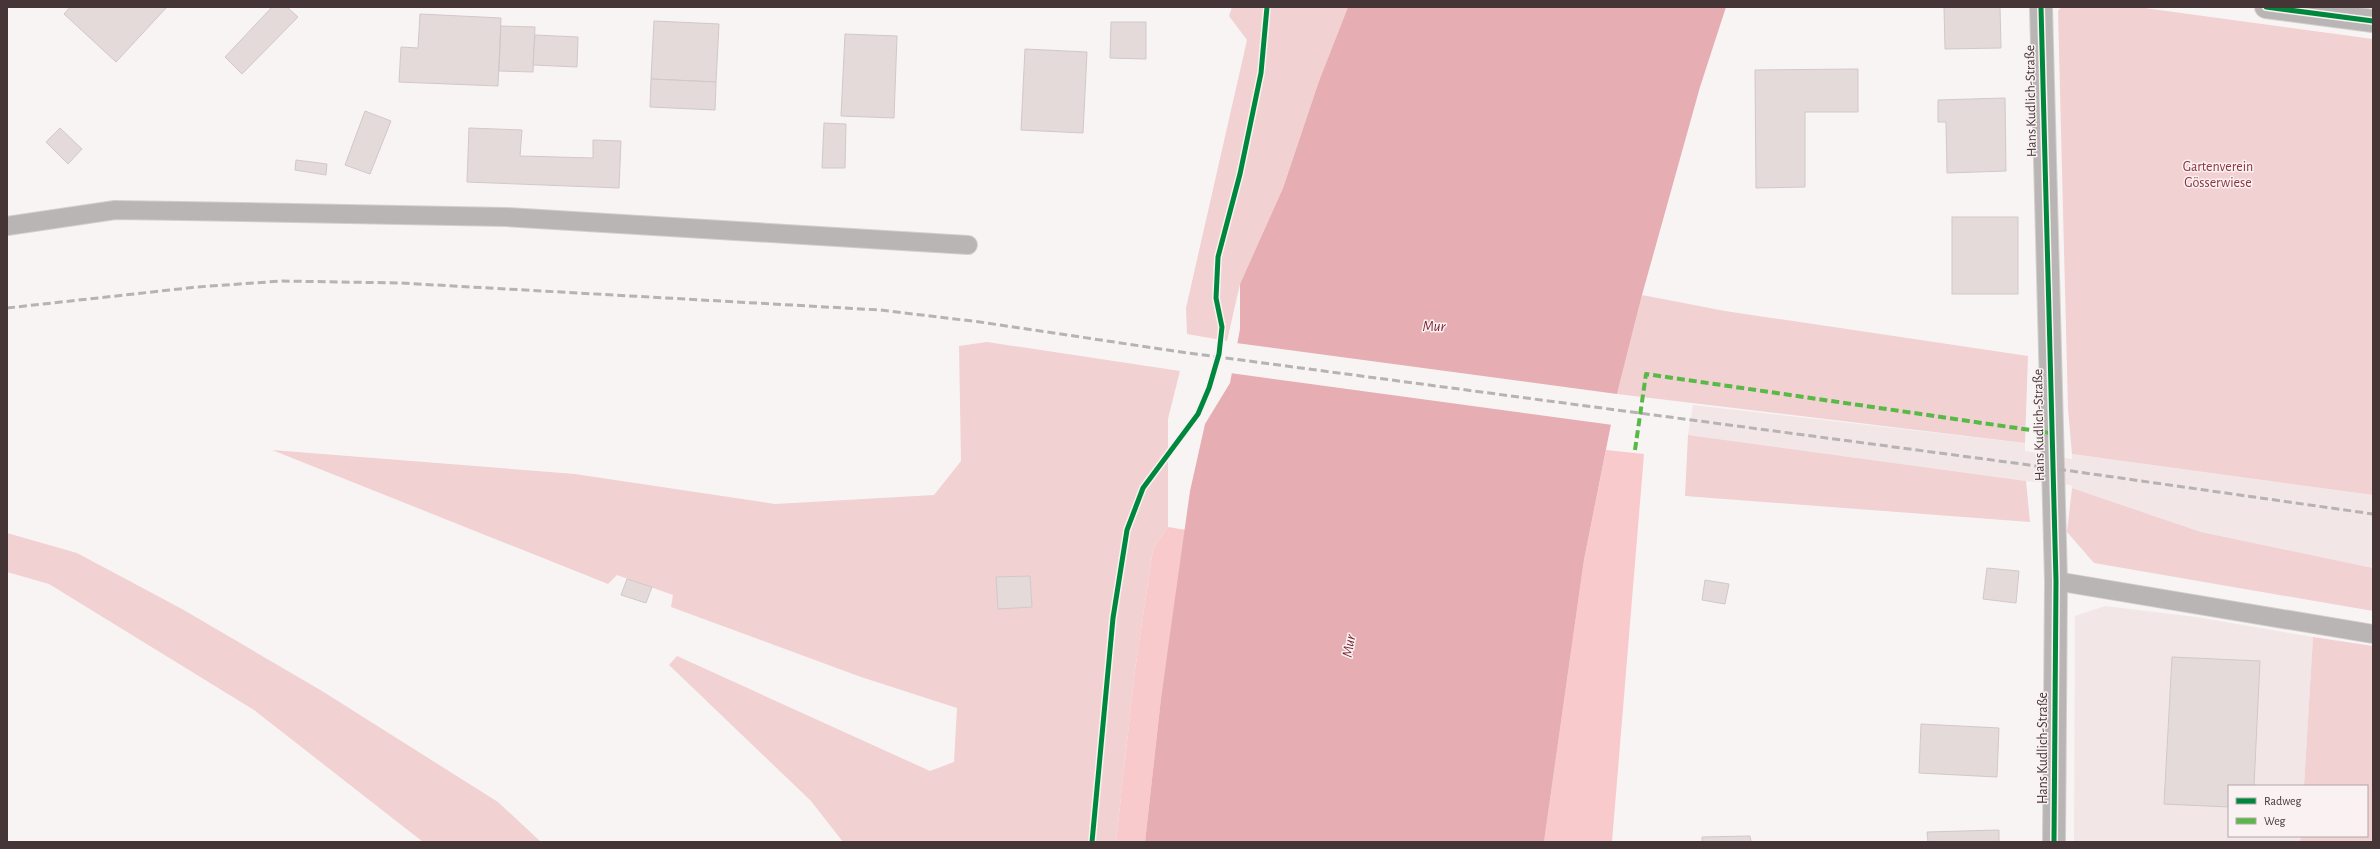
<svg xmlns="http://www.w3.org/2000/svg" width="2380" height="849" font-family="'Alegreya Sans',sans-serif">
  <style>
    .built { fill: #f3e6e6 }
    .green { fill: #f2d1d2 }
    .forest { fill: #f9cacc }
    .water { fill: #e6aeb2 }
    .pier { fill: #f8f4f4 }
    .building { fill: #e4dada; stroke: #d2c8c9 }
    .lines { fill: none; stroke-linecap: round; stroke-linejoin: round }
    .lane-casing { stroke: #d3cfcf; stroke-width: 20 }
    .street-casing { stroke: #d3cfcf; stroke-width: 24 }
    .lane { stroke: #bab5b5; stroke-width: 18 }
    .street { stroke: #bab5b5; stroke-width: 22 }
    .rail { stroke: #b7b2b3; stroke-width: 3; stroke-dasharray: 8 4; stroke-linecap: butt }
    .quiet { stroke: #58b947; stroke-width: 4; stroke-dasharray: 8 4; stroke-linecap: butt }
    .cycleway-casing { stroke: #faf2f2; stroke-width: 8 }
    .cycleway { stroke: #00873e; stroke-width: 5 }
    .labels { text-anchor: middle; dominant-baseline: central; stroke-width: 3; stroke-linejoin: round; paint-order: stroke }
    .street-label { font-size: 14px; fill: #453536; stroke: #faf2f2 }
    .park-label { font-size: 14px; fill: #90313e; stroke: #faf2f2 }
    .water-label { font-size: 15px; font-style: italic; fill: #791b2c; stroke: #faf2f2 }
  </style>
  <rect width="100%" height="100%" fill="#f8f4f4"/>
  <g class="built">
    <polygon points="1693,405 2025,443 2025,451 2072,459 2072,454 2373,495 2373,568 2201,532 2072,488 2071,485 2026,481 1688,435"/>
    <polygon points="2105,606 2196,617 2313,637 2304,786 2229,786 2229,836 2301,836 2300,842 2074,842 2075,616"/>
  </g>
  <g class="green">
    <polygon points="1232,7 1348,7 1319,81 1283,188 1240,284 1227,341 1187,334 1186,308 1247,40 1229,16"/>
    <polygon points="2061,7 2137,7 2373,39 2373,495 2072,454 2068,409 2058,11"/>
    <polygon points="1642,295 1725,311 2028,356 2025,443 1617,394"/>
    <polygon points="987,342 1180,371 1168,419 1168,527 1153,549 1135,670 1116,842 843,842 811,801 669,665 677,656 930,771 954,762 957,708 861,677 671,607 673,595 617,575 608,584 272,450 575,474 775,504 934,495 961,461 959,346"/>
    <polygon points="1688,435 2026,481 2030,522 1685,496"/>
    <polygon points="2072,488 2201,532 2373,568 2373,611 2094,563 2067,532"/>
    <polygon points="7,533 77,553 182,609 322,691 498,802 541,842 423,842 254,710 49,584 7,572"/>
    <polygon points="2313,637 2373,646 2373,842 2300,842 2301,836 2367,836 2367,786 2304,786"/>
  </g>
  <g class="forest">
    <polygon points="1606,450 1644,454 1612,842 1544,842 1584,560"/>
    <polygon points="1168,527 1186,530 1161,698 1145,842 1116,842 1135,670 1153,549"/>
  </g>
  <polygon class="water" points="1348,7 1726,7 1700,87 1642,295 1617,394 1584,560 1544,842 1145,842 1161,698 1190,491 1205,424 1230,383 1240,329 1240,284 1283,188 1319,81"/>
  <polygon class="pier" points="1236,343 1617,394 1619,394 1613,425 1230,373"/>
  <g class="building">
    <polygon points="70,7 167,7 116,62 64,14"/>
    <polygon points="272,7 287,7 298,17 242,74 225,57"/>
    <polygon points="1944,7 2000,7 2001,48 1945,49"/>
    <polygon points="420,14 501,18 498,86 399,82 401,47 418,48"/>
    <polygon points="654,21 719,24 716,82 651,79"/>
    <polygon points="1111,22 1146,22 1146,59 1110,58"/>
    <polygon points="501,26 535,27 533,72 499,71"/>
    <polygon points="845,34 897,36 894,118 841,116"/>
    <polygon points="535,35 578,37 577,67 533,65"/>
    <polygon points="1025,49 1087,52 1083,133 1021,130"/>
    <polygon points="1858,69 1858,112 1805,112 1805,187 1756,188 1755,70"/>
    <polygon points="651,79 716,82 715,110 650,107"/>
    <polygon points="2005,98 2006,171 1947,173 1946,122 1938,122 1938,100"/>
    <polygon points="365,111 391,121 370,174 345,165"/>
    <polygon points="824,123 846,124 845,168 822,168"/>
    <polygon points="60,128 82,149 68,164 46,142"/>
    <polygon points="469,128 522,130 520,156 593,158 593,140 621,141 619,188 467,182"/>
    <polygon points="296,160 327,164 326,175 295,170"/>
    <rect x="1952" y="217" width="66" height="77"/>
    <polygon points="1987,568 2019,571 2016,603 1983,599"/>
    <polygon points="1030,576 1032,607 998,609 996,577"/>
    <polygon points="627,579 652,587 646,603 621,595"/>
    <polygon points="1705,580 1729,584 1725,604 1702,600"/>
    <polygon points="2172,657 2260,661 2254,786 2229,786 2229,807 2164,804"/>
    <polygon points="1921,724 1999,728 1997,777 1919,773"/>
    <polygon points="1999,830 1999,842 1928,842 1927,832"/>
    <polygon points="1750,836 1751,842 1702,842 1702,837"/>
  </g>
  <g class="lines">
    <defs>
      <g id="lane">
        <polyline points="7,226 115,210 183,211 506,217 968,245"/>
        <polyline points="2056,581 2373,634"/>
      </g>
      <g id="street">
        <polyline points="2041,7 2056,581 2054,842"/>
        <polyline points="2266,7 2373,21"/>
      </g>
    </defs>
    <use href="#lane" class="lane-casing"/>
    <use href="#street" class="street-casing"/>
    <use href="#lane" class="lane"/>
    <use href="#street" class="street"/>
    <polyline class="rail" points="7,308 197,287 282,281 400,283 880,310 980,322 1181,352 2022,464 2373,514"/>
    <polyline class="quiet" points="1635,450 1646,374 2051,433"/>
    <defs>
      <g id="cycleway">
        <polyline points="2041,7 2056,581 2054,842"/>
        <polyline points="2266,7 2373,21"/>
        <polyline points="1092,842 1113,618 1127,530 1143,488 1198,414 1209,388 1219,354 1222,327 1216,298 1218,257 1240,174 1261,73 1267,7"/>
      </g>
    </defs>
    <use href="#cycleway" class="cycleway-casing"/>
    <use href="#cycleway" class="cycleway"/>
  </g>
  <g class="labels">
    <g class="street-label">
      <text transform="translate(2031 101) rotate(-91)">Hans Kudlich-Straße</text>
      <text transform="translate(2039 425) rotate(-91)">Hans Kudlich-Straße</text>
      <text transform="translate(2043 748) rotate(-90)">Hans Kudlich-Straße</text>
    </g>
    <g class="park-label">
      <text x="2218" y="167">Gartenverein<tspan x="2218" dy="16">Gösserwiese</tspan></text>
    </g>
    <g class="water-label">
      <text x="1434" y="326">Mur</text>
      <text transform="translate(1349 646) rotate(-80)">Mur</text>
    </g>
  </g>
  <rect width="2380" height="849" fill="none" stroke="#453536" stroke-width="16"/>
  <rect x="2228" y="785" width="140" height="52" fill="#faf2f2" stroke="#b2a6a7"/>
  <rect x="2236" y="798" width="20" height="6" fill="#00873e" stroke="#b2a6a7"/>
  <text x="2264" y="805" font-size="12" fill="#453536">Radweg</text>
  <rect x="2236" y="818" width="20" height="6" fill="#58b947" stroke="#b2a6a7"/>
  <text x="2264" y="825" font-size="12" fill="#453536">Weg</text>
</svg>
